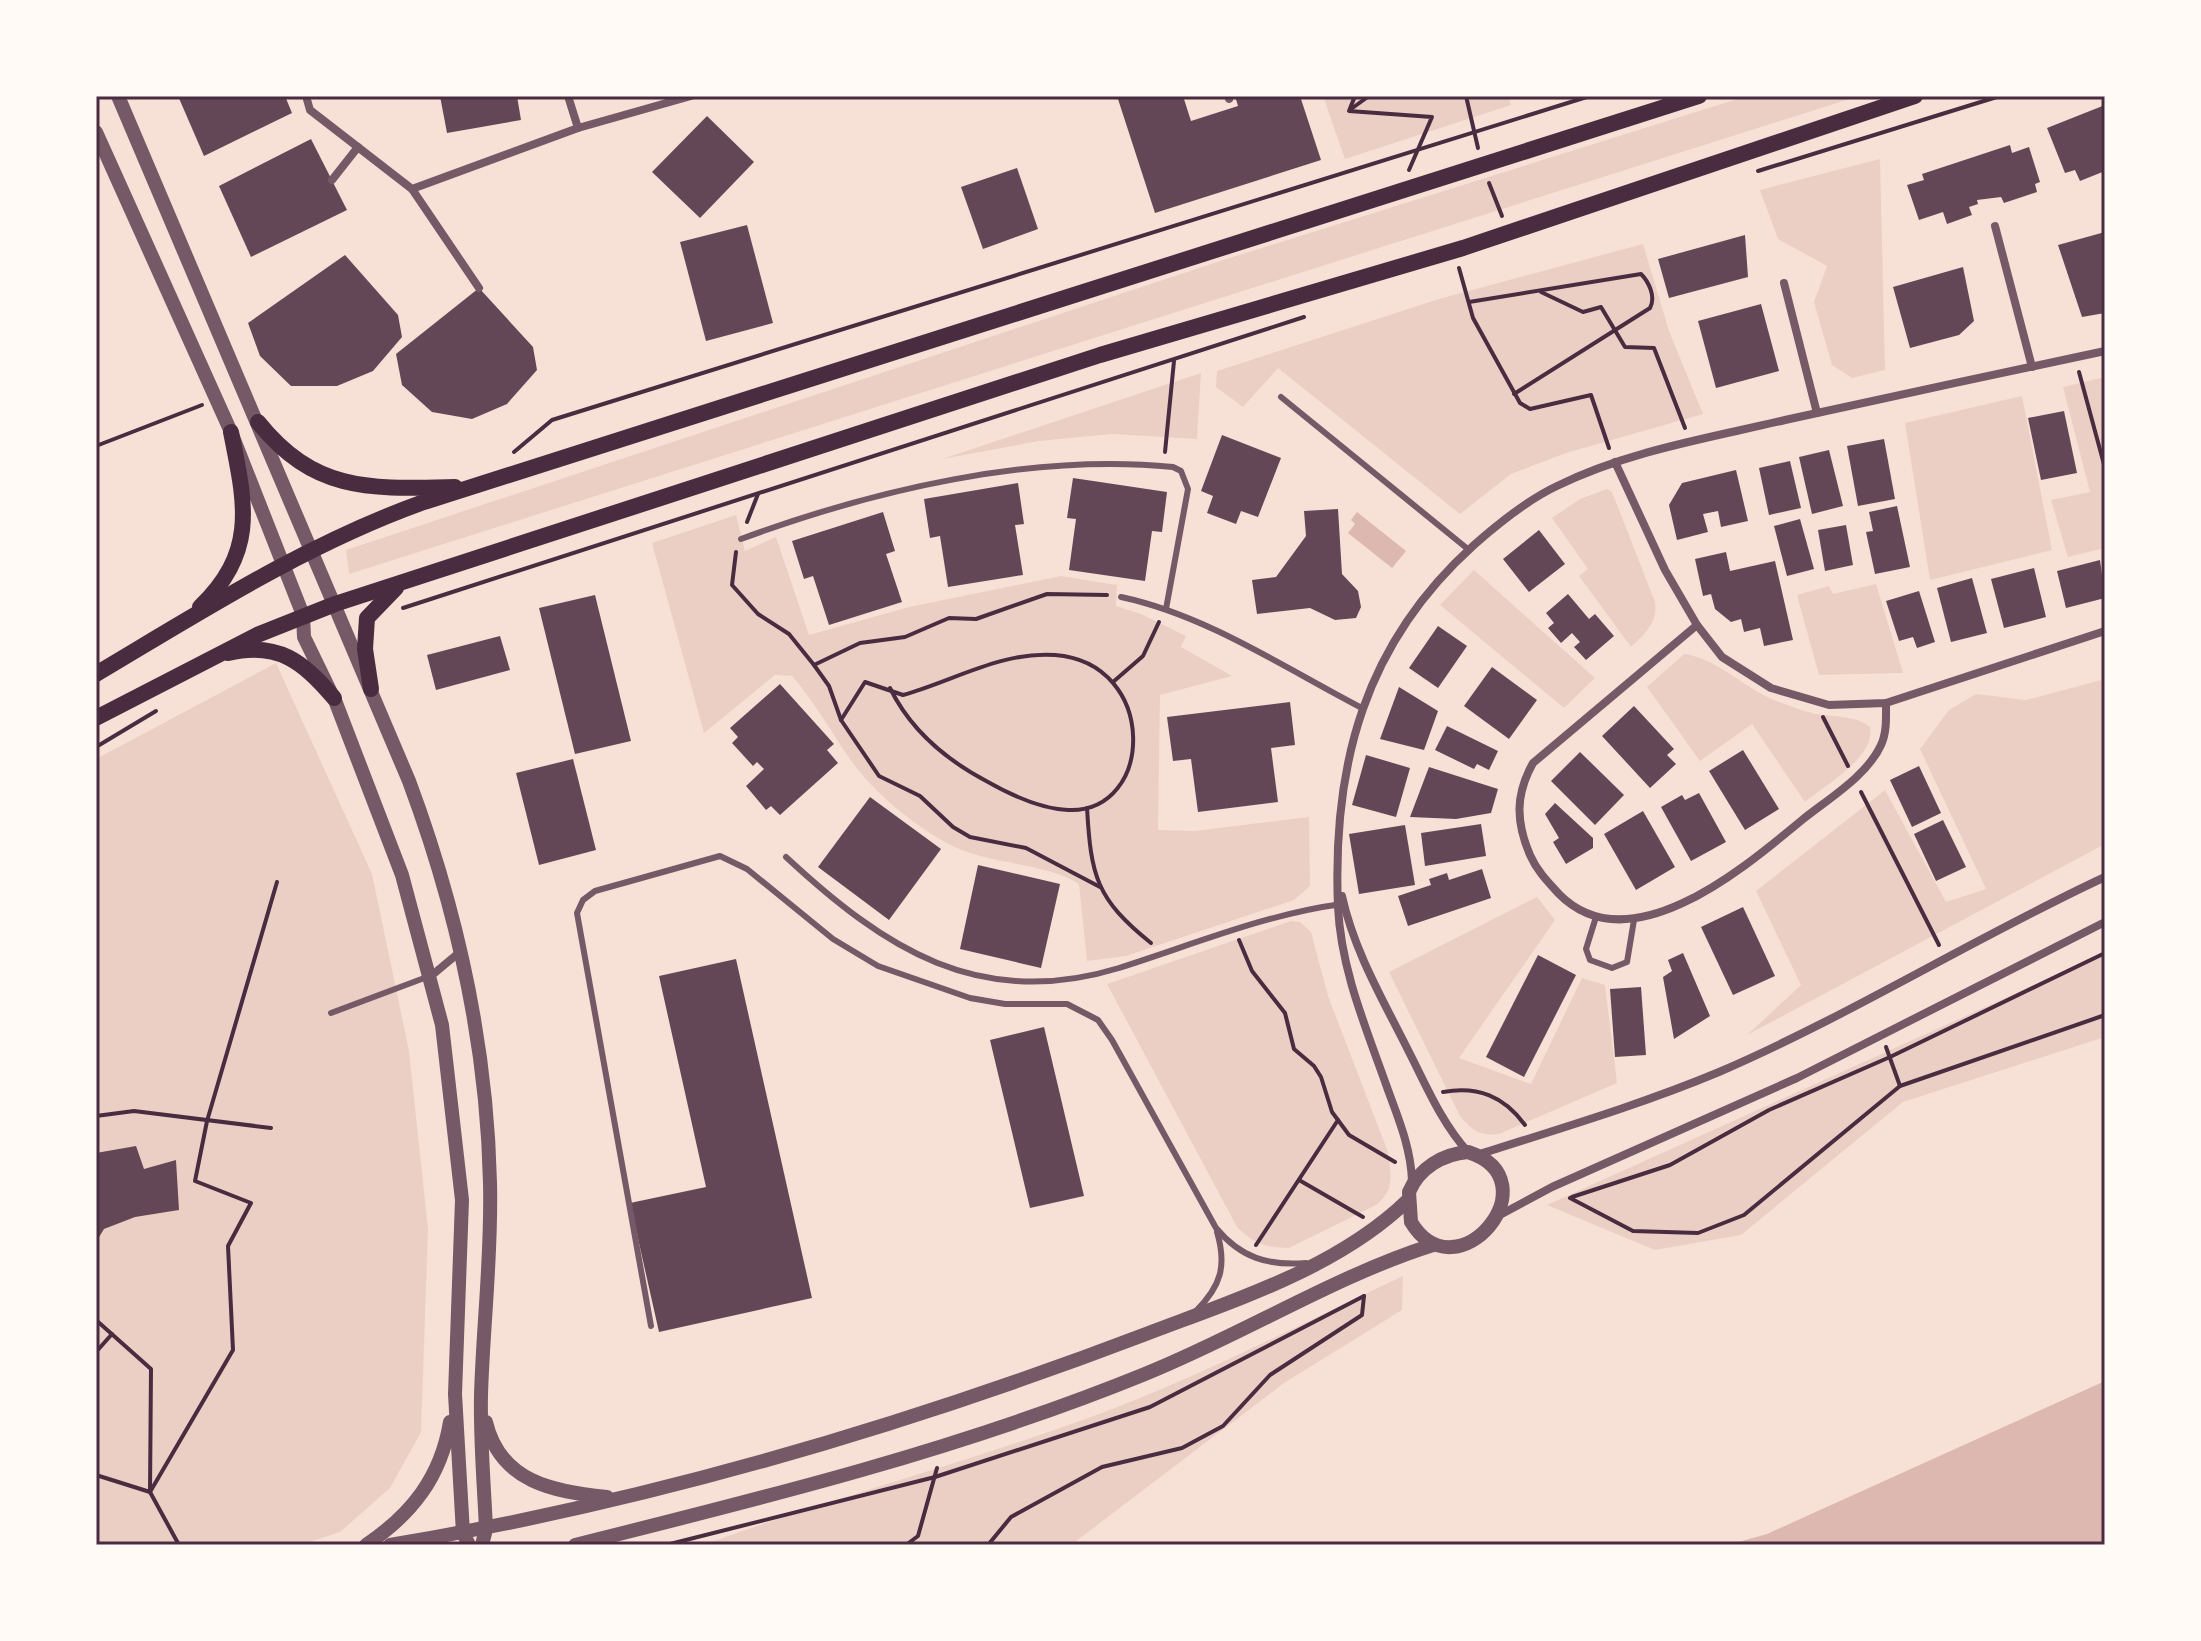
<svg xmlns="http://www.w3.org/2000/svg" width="2201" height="1641" font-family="'DejaVu Sans',sans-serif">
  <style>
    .green { fill: #ebcfc5 }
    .water { fill: #dcb8b0 }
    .building { fill: #644757 }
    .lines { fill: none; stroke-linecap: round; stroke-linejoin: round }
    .path { stroke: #4a2c40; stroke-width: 4 }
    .service { stroke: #755966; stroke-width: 6 }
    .minor { stroke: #755966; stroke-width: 8 }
    .tertiary { stroke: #755966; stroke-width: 14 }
    .secondary { stroke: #4a2c40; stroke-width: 16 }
    .neatline { fill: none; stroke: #4a2c40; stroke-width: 3 }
  </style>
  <rect width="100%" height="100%" fill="#f7e1d7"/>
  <g class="green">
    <polygon points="1323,96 1508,96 1511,105 1345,159"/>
    <polygon points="1747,96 1859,96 349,574 346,550 1217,262"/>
    <polygon points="1880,159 1885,370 1852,378 1832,365 1814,302 1827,266 1778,239 1760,190"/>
    <polygon points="1643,244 1669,331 1703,414 1566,453 1511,474 1460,514 1278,368 1243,407 1216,387 1217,371 1439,299"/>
    <polygon points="1201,373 1197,439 1112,434 1039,441 942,459"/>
    <polygon points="2105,377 2105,548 2068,557 2051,500 2090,492 2063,387"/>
    <polygon points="2022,396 2052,550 1930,580 1905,423"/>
    <path d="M1607 489 1612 492 1655 602C1658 623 1645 633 1631 647L1579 576 1588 569 1552 518 1580 499Z"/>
    <path d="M736 515 745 551 776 537 809 635 909 607 1061 576 1117 585 1116 606 1141 614 1186 636 1181 647 1232 676 1160 695 1158 830 1194 831 1309 817 1310 886 1294 900 1126 956 1087 961 1079 884C1042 861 987 866 945 842 911 823 876 794 852 762 832 734 815 702 792 676L775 675 704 733 652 543Z"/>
    <polygon points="1474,570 1595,678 1564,708 1440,605"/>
    <polygon points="1876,584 1903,673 1819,675 1797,595 1829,586 1833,594"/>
    <path d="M1684 654C1717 658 1744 688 1774 700 1787 705 1802 711 1816 714 1834 717 1855 715 1870 727 1876 757 1825 785 1805 802L1752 724 1700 761 1647 687Z"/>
    <polygon points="276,663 372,874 409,1051 428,1229 421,1432 390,1488 340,1532 300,1545 96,1545 96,759"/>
    <polygon points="2105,679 2105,844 1747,1035 1801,985 1756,891 1885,790 1946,902 1986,889 1920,749 1949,710 1976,694 2026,700"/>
    <path d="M1537 897 1555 920 1459 1058 1531 1084 1582 978 1605 985 1617 1083 1499 1134C1480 1136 1472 1131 1460 1116L1389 972Z"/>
    <path d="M1291 921 1300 922 1311 932 1328 996 1388 1152C1391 1175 1395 1190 1376 1205L1289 1248C1266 1248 1253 1243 1237 1227L1107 984Z"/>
    <polygon points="2105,953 2105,1037 1903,1102 1741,1235 1655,1250 1547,1205"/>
    <path d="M1403 1276 1402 1310 1284 1383 1071 1545H703C821 1502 942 1469 1060 1428 1178 1388 1290 1329 1403 1276Z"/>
  </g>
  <g class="water">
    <polygon points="1357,512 1406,551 1392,568 1348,533 1355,524 1351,520"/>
    <polygon points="2105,1381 2105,1545 1728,1545 1767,1534"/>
  </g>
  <g class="building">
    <polygon points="178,96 285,96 292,113 204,156"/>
    <polygon points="440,96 517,96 521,120 447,133"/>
    <polygon points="1117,96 1183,96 1191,121 1238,106 1235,96 1300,96 1321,160 1155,213"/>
    <polygon points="2105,105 2105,171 2080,181 2075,170 2065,173 2047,128"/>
    <polygon points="707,116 754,162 700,218 652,172"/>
    <polygon points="311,139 347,210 251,257 219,186"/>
    <polygon points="2010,145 2012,153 2029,147 2040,182 2035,184 2037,192 2004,203 2001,197 1977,200 1978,204 1969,207 1972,215 1947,224 1943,212 1919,220 1907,185 1924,180 1922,174"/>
    <polygon points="1017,168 1038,229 983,249 961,187"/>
    <polygon points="747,225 773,323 706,341 680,242"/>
    <polygon points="2105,232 2105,313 2082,317 2058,245"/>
    <polygon points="1745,235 1748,277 1669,298 1658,259"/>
    <polygon points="345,255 398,315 402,337 373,371 337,386 291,386 260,356 248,323"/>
    <polygon points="1963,267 1974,321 1959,335 1910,348 1893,287"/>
    <polygon points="479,288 533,347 537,370 507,404 472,419 432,412 402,385 396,354"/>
    <polygon points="1761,304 1779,371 1716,388 1698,321"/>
    <polygon points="2064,411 2077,473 2041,480 2028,418"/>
    <polygon points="1222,435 1281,458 1258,517 1241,511 1236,524 1207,513 1213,496 1201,491"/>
    <polygon points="1884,439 1895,499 1858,506 1847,446"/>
    <polygon points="1829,450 1843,506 1812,514 1799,457"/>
    <polygon points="1790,461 1801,508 1769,515 1759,468"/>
    <polygon points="1736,470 1748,521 1721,527 1718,511 1703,514 1708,532 1677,540 1669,505 1682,483"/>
    <polygon points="1073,478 1167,492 1162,532 1152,531 1145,581 1069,570 1076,519 1067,518"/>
    <polygon points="1018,483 1024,524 1015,525 1023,575 948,587 940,536 930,538 924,499"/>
    <polygon points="1897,506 1910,567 1875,574 1866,532 1873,531 1869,512"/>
    <polygon points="1338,509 1342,574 1358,591 1361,607 1356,618 1335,620 1310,608 1257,614 1252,580 1276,577 1306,536 1304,511"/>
    <polygon points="883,512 895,551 886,554 902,602 829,625 813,576 804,579 792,541"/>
    <polygon points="1800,519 1814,569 1787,576 1774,526"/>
    <polygon points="1846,525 1853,565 1825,571 1818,530"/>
    <polygon points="1539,530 1565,564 1529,592 1503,559"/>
    <polygon points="1726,552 1730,571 1775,561 1793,640 1764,646 1760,628 1744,632 1741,619 1731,622 1715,609 1711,594 1703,596 1695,559"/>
    <polygon points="2100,560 2105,598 2066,608 2057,571"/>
    <polygon points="2034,568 2046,617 2004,628 1991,579"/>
    <polygon points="1972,578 1987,633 1951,642 1937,588"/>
    <polygon points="1919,591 1935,642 1917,648 1913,637 1899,641 1886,601"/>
    <polygon points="1568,594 1589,619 1595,614 1614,636 1586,660 1574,647 1580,642 1572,633 1561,643 1548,628 1554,623 1546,613"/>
    <polygon points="595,595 631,741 575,754 539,608"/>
    <polygon points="1438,626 1467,646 1438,688 1409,668"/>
    <polygon points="500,636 510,670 436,690 427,655"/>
    <polygon points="1492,667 1537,700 1509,739 1464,706"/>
    <polygon points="780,684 834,744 827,750 838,763 780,815 771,806 766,810 746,786 764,769 757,762 753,766 732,743 738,737 730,728"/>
    <polygon points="1399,687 1438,711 1424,750 1380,739"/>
    <polygon points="1290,702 1295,745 1271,748 1278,802 1198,812 1191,759 1173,761 1167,717"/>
    <polygon points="1634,706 1674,749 1667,755 1676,764 1650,788 1602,736"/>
    <polygon points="1447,726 1498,751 1489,770 1477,764 1474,769 1435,750"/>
    <polygon points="1743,750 1779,809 1745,830 1709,771"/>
    <polygon points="1580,752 1624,795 1595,825 1551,781"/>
    <polygon points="1366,755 1410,768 1396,817 1352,805"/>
    <polygon points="573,759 596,850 539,865 516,773"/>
    <polygon points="1919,766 1941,813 1912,827 1890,780"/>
    <polygon points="1429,767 1498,789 1491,813 1456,819 1410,817"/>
    <polygon points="1699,793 1726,842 1691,861 1661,807 1682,795 1685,800"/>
    <polygon points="870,797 941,849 889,920 818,867"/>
    <polygon points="1555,803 1593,838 1593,848 1566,864 1553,842 1559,838 1545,814"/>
    <polygon points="1643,811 1675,867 1636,890 1604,834"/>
    <polygon points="1943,820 1966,867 1936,881 1914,834"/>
    <polygon points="1481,824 1486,856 1425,866 1421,833"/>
    <polygon points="1405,825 1415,885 1359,894 1349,834"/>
    <polygon points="978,865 1060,884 1041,968 960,949"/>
    <polygon points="1482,869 1491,898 1408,926 1398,896 1431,885 1429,879 1447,873 1449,880"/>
    <polygon points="1743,907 1775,976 1733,995 1701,927"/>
    <polygon points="1683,953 1710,1016 1674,1039 1663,977 1672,971 1668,960"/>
    <polygon points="1538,955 1576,975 1524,1077 1486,1057"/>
    <polygon points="736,959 812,1298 659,1332 630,1203 706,1187 659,976"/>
    <polygon points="1641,987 1646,1055 1615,1057 1610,989"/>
    <polygon points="1044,1027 1084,1196 1030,1208 990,1040"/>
    <polygon points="136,1146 144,1169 176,1160 179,1210 135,1217 104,1229 96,1242 96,1153"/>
  </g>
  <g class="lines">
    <g class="path">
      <polyline points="1355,96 1349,111 1432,117 1409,170"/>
      <polyline points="1466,96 1478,148"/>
      <polyline points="1351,109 1369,96"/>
      <polyline points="1758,171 2000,96"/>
      <polyline points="1489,183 1502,216"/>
      <polyline points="1459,268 1473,318 1520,403 1530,409 1591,395 1609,448"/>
      <polyline points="1541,292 1583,312 1601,307 1625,347 1654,348 1685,428"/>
      <path d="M1469 302 1641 274C1649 282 1656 297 1650 308L1514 394"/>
      <polyline points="2079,372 2105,468"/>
      <polyline points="96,446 202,405"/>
      <polyline points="514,452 552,420 1590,96"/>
      <polyline points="1165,452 1174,361"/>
      <polyline points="747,522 758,494"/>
      <polyline points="736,552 732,585 758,614 789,634 814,665 829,686 841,720 879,776 920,796 953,827 970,837 1026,848 1100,887"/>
      <polyline points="403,608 1304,317"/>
      <polyline points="814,665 860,643 905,637 949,618 976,619 1047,594 1107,595"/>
      <polyline points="1113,682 1143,656 1159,622"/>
      <polyline points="1823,717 1848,766"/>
      <path d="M841 720 865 682 903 695C953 681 1002 651 1055 655 1159 663 1155 814 1068 810 1041 809 1011 795 988 782 946 760 911 731 890 688"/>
      <polyline points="96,747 156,711"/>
      <polyline points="1861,792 1939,945"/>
      <path d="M1087 808C1091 876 1096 899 1151 943"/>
      <polyline points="1239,940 1252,971 1285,1013 1294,1049 1314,1066 1321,1077 1332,1112 1349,1135 1395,1162"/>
      <polyline points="1886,1047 1900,1086"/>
      <path d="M1443 1092C1478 1086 1504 1096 1525 1125"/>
      <polyline points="96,1116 134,1111 271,1128"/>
      <polyline points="1299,1180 1363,1217"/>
      <polyline points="1572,1197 1670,1165 1769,1110 1890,1057 2105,953"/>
      <polyline points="1570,1198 1633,1231 1698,1233 1744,1215 1900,1086 2105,1015"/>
      <polyline points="1256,1245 1338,1120"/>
      <polyline points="96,1320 151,1369 150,1492 179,1545"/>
      <polyline points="96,1352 112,1334"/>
      <polyline points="96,1475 150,1492"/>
      <polyline points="150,1492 233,1350 228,1246 251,1203 195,1181 207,1121 277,882"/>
      <polyline points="666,1545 935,1477 1150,1407 1364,1296"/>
      <polyline points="906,1545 918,1536 937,1468"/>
      <polyline points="988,1545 1011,1517 1102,1467 1182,1448 1223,1426 1270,1375 1362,1315 1364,1296"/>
    </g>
    <g class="service">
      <polyline points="1281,397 1469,550"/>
      <path d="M741 539C874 490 1031 453 1173 467L1181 471 1188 489 1166 609"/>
      <path d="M1121 597C1206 615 1285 668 1362 708"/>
      <path d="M786 857C884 948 979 1011 1119 968 1192 945 1266 914 1342 904"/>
      <polyline points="1596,917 1586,949 1590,960 1612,968 1627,962 1634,920"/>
      <polyline points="331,1013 427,977"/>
      <path d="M1196 1311C1221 1286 1227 1266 1217 1232"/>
      <path d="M651 1326 577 913 583 900 595 891 720 856 747 869 833 939 878 966 970 998 1005 1004H1067L1098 1020 1112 1040 1216 1228C1241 1258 1268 1266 1306 1263"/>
    </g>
    <g class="minor">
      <polyline points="306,96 310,110 412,189 578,128 691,96"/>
      <polyline points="568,96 578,128"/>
      <polyline points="1228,96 1229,99"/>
      <polyline points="332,180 358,147"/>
      <polyline points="412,189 479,288"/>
      <polyline points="1995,226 2032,367"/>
      <polyline points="1784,283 1817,413"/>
      <polyline points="1615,462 1665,570 1697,625 1722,657 1771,688 1829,705 1886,703 2105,631"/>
      <path d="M1697 625 1533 763C1515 795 1516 822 1530 855 1537 871 1548 882 1559 894 1630 966 1745 867 1802 820 1828 799 1867 776 1881 745 1887 732 1886 717 1886 703"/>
      <path d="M1342 896C1354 951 1383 1000 1408 1050 1426 1085 1441 1122 1468 1152"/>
      <polyline points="431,976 461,951"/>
      <path d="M1477 1155C1558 1129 1640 1105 1719 1072 1851 1015 1974 938 2105 877"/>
      <path d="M1412 1181C1411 1149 1399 1120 1388 1090 1367 1030 1341 971 1338 907 1332 764 1365 643 1474 545 1499 523 1527 500 1557 486 1628 451 1709 438 1785 420 1892 396 1998 374 2105 351"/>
      <polyline points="1498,1216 1552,1187 1797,1078 2105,922"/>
    </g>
    <g class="tertiary">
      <path d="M118 96 409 781C457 910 487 1045 490 1183 492 1254 483 1325 481 1395 480 1440 484 1484 486 1529L482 1545"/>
      <polyline points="96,132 231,432 303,615 304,637 336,703 402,875 442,1025 462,1200 455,1394 463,1533 469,1545"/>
      <path d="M1468 1152C1555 1180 1457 1298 1411 1222L1409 1192C1419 1168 1443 1154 1468 1152Z"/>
      <path d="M486 1422C500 1482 554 1492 607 1497"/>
      <path d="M366 1545C412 1514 441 1477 450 1422"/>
      <path d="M390 1545C648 1502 902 1427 1146 1334 1235 1300 1338 1268 1408 1200"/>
      <path d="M575 1545C768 1497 961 1449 1145 1374 1240 1336 1337 1275 1433 1245"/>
    </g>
    <g class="secondary">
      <path d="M258 422C315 493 371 489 455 487"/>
      <path d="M200 607C258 551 245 503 231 432"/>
      <path d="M228 653C278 641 304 662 334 698"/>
      <path d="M96 674C202 611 305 545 421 503L1699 96"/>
      <polyline points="371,689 365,649 367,618 396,588"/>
      <polyline points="96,718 257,635 335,604 1100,355 1463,248 1915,96"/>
    </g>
  </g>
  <rect width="2201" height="1641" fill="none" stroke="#fffaf5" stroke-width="196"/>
  <rect x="98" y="98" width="2005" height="1445" class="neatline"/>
</svg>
